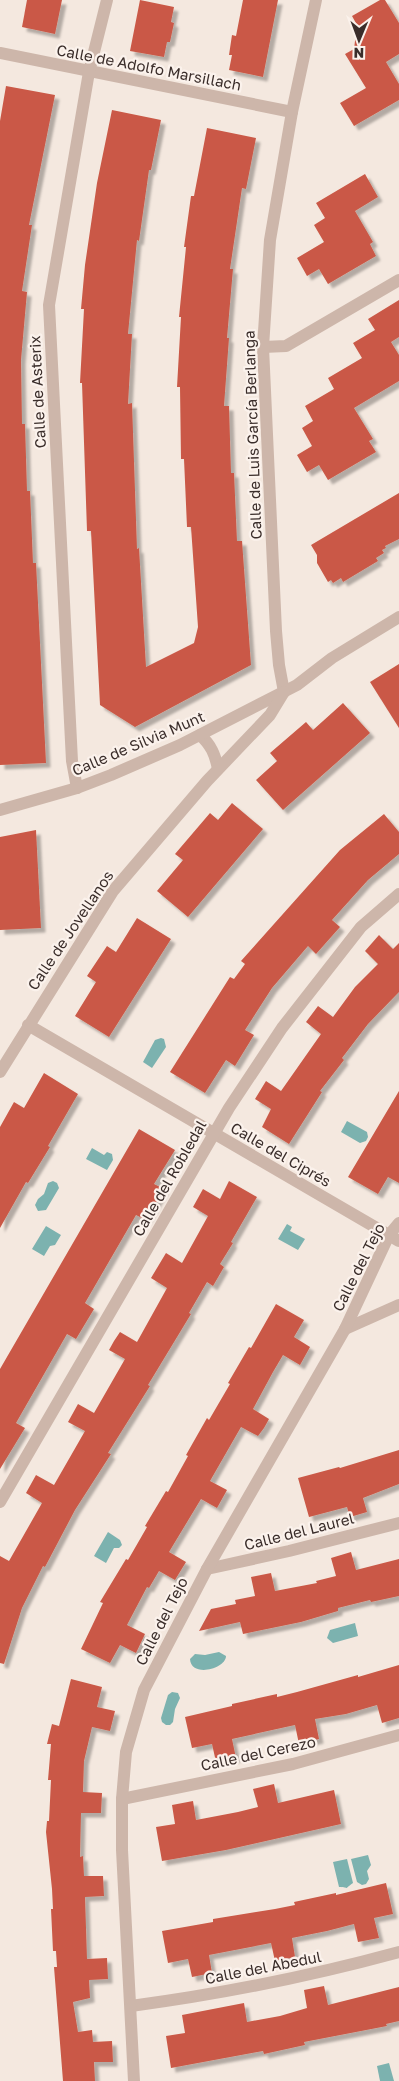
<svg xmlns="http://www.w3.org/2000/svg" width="399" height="2081" font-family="'Golos Text',sans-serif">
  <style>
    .water { fill: #7cb2af }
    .building { fill: #ca5946; filter: url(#shadow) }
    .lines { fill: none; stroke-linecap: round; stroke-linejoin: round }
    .minor { stroke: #cdb6aa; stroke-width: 12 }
    .labels { text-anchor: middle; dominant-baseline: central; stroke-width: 4.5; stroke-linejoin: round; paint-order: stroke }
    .street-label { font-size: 15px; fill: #3a2d2a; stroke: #fbf2ec }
  </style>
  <defs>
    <filter id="shadow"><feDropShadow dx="4.5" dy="4.5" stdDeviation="1" flood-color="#0004"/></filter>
  </defs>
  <rect width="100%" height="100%" fill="#f4e8df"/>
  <g class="water">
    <polygon points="161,1038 164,1039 166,1047 152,1068 143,1062 155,1040"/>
    <polygon points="347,1121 367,1132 368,1137 366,1141 360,1143 341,1132"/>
    <polygon points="92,1148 104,1155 107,1152 112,1154 113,1160 107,1170 86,1159"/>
    <polygon points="53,1181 57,1183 59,1188 46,1210 38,1211 35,1205 38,1199 44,1194 48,1183"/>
    <polygon points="287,1224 292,1227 290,1231 305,1239 298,1250 278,1239"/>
    <polygon points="46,1226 61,1235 55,1245 50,1246 44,1256 32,1249"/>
    <polygon points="108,1532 120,1540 122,1545 119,1548 114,1548 106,1563 94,1556"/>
    <polygon points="355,1623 358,1636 333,1643 327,1638 330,1630"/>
    <path d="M219 1652 226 1656C226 1669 191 1678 190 1659L195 1654 205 1655Z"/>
    <polygon points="172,1692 178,1693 180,1698 175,1709 173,1722 170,1725 166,1725 162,1722 161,1718 168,1695"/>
    <polygon points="368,1855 371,1865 367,1871 369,1879 366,1884 362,1885 357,1882 351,1859"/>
    <path d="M347 1859 353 1883C342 1891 351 1887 339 1887L333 1862Z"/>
    <polygon points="389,2063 394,2081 380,2081 377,2066"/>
  </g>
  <g class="building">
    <polygon points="27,0 62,0 55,34 22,27"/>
    <polygon points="140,0 174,7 171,22 174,23 170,42 167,42 164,57 130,51"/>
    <polygon points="243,0 278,0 263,77 229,70 232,55 229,55 232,35 236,36"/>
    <polygon points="380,0 385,0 399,23 399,54 386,62 399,84 399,100 354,126 340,103 366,88 345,54 354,49 357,25 352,16"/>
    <polygon points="6,86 55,95 29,225 32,225 22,291 27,292 21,360 22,424 25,424 27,491 30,491 33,563 36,563 46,763 0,765 0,121"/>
    <polygon points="112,110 161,120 151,170 149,170 139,241 137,240 128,334 132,334 128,404 132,403 137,549 139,548 146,667 194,643 198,627 191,527 187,527 184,459 181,459 180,387 177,387 181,317 179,317 186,247 184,247 191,196 194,196 207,128 256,138 246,189 242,188 230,269 233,269 227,338 229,338 224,406 229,406 231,473 234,473 237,541 242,541 251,665 135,727 100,705 91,531 87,531 82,383 80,383 84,309 81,309 85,265 97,183"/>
    <polygon points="365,174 378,197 355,211 373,242 370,244 376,256 328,284 319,269 307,276 297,258 324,242 314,225 325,218 316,203"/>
    <polygon points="399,300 399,337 391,342 399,355 399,381 354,408 373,439 369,441 376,452 328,480 319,465 307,472 297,455 312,446 302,428 313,421 305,406 334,389 328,378 362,358 353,343 375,330 368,319"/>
    <polygon points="399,493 399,539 385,546 386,548 382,550 384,553 376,558 378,561 343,582 341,578 333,583 331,580 328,582 317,563 317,555 311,545"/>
    <polygon points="399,664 399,728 370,682"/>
    <polygon points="343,703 370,733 283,810 256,780 277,761 270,753 306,722 313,730"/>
    <polygon points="232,803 263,829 188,917 157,891 183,860 175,854 210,813 218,820"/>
    <polygon points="384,814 399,832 399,854 368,880 332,920 340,927 316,954 308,946 272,988 245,1030 254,1035 235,1066 226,1060 205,1093 170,1072 230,977 234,979 245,964 241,961 340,850"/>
    <polygon points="36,830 41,928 0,930 0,837"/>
    <polygon points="137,918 171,939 109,1037 75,1016 96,982 87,976 107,946 116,952"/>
    <polygon points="379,935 393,949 399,943 399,992 368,1024 342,1058 344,1060 320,1091 322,1092 289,1144 262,1127 271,1109 255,1099 266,1081 281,1091 321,1034 306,1022 318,1006 333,1017 355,987 378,964 365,951"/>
    <polygon points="44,1073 78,1094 48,1146 50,1147 28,1183 26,1182 0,1228 0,1127 14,1102 24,1108"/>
    <polygon points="399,1091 399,1183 388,1177 378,1194 348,1177"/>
    <polygon points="139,1129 175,1150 154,1184 164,1189 146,1220 136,1215 85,1303 94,1309 76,1339 67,1334 16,1423 25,1428 0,1469 0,1369"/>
    <polygon points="229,1181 257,1197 231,1242 233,1243 220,1264 224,1267 213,1286 207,1282 189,1313 191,1314 148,1385 150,1386 108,1453 111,1454 75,1510 45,1567 43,1566 22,1608 4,1664 0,1663 0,1556 9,1561 42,1503 26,1493 36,1475 54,1485 85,1431 68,1422 78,1404 94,1413 125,1359 109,1350 114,1341 120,1332 137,1342 167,1288 151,1278 166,1253 182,1263 208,1216 193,1207 203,1189 220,1199"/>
    <polygon points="276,1304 304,1320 294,1337 310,1347 300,1365 283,1355 273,1372 253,1409 269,1419 264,1428 258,1436 241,1427 210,1481 227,1490 217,1508 201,1499 169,1552 186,1562 175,1580 159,1571 149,1588 147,1587 127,1625 145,1634 136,1653 120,1645 110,1663 81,1649 103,1603 100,1602 126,1559 128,1560 147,1527 145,1526 166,1491 168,1492 188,1456 186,1455 207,1418 209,1420 230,1384 228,1383 249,1347 251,1348"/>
    <polygon points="399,1450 399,1484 363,1498 367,1512 350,1517 347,1507 309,1517 298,1478 339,1467 340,1468"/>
    <polygon points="351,1552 356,1570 399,1559 399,1596 371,1602 370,1600 338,1608 338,1611 301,1622 243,1634 240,1622 199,1631 211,1609 236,1604 235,1600 255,1596 251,1577 271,1573 275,1591 317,1583 316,1581 336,1576 331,1558"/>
    <polygon points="399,1665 399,1718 382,1723 377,1705 346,1714 315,1719 319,1739 299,1744 295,1725 232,1739 236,1758 216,1762 212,1744 192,1748 185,1717 232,1706 232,1704 277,1694 277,1697 297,1692 358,1675 358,1677"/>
    <polygon points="71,1679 102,1687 97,1707 115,1711 110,1731 92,1727 84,1761 83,1792 102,1793 101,1813 81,1813 80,1857 83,1856 84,1876 103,1876 104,1896 85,1897 87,1959 107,1958 108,1979 89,1980 90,1998 73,2002 78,2032 92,2030 93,2042 112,2041 113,2062 94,2062 95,2081 63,2081 54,1967 57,1967 56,1951 53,1951 51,1909 53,1909 52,1889 46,1832 47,1821 49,1821 51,1780 48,1780 51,1744 47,1744 52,1724 59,1726"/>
    <polygon points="274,1784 278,1803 334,1790 341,1824 226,1850 162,1861 156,1827 175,1824 172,1805 193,1801 196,1820 238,1812 258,1807 253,1789"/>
    <polygon points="386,1883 393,1914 374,1918 379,1938 358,1942 354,1924 327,1931 292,1938 295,1957 275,1961 271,1943 209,1955 212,1973 192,1977 188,1959 168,1963 162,1931 213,1922 213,1919 275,1909 295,1905 294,1902 336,1893 336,1895"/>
    <polygon points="324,1986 328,2005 399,1987 399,2021 386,2024 387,2026 304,2042 305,2045 264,2054 263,2051 171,2068 166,2036 185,2033 182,2015 244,2003 247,2022 280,2016 307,2008 304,1990"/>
  </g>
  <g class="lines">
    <g class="minor">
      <polyline points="0,53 292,112"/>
      <polyline points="263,347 286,346 399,280"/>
      <polyline points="284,692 279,665 276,631 263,347 270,240 292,112 316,0"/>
      <path d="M200 735C211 745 215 754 218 769"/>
      <polyline points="77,788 72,761 49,305 89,72 107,0"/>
      <polyline points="0,810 77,788 111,775 180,745 297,685 332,658 399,617"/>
      <polyline points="28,1025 399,1241"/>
      <polyline points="0,1072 113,891 207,781 270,715 284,692"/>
      <polyline points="345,1329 399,1305"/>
      <polyline points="0,1502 229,1108 282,1028 361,927 399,894"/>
      <polyline points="207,1569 289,1551 399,1523"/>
      <polyline points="122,1799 293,1764 399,1735"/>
      <path d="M131 2006C221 1994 311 1976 399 1952"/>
      <polyline points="134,2081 122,1850 122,1799 126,1752 144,1690 207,1569 345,1329 389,1235 399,1223"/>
    </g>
  </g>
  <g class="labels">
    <g class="street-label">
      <text transform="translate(149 67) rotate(11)">Calle de Adolfo Marsillach</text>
      <text transform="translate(37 392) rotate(-93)">Calle de Asterix</text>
      <text transform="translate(252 435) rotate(-92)">Calle de Luis García Berlanga</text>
      <text transform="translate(138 743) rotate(-23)">Calle de Silvia Munt</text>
      <text transform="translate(70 930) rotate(-56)">Calle de Jovellanos</text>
      <text transform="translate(281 1154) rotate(30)">Calle del Ciprés</text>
      <text transform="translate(169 1178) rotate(-60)">Calle del Robledal</text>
      <text transform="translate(358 1267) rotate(-63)">Calle del Tejo</text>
      <text transform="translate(299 1531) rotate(-14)">Calle del Laurel</text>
      <text transform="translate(161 1621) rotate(-63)">Calle del Tejo</text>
      <text transform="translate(258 1753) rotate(-12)">Calle del Cerezo</text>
      <text transform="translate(263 1967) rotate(-11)">Calle del Abedul</text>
    </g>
  </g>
  <g transform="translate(359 40) rotate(181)" stroke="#fbf2ec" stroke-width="4" paint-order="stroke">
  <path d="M0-4L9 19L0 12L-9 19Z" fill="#3a2d2a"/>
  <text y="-8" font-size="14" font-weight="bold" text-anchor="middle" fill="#3a2d2a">N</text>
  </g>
</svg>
